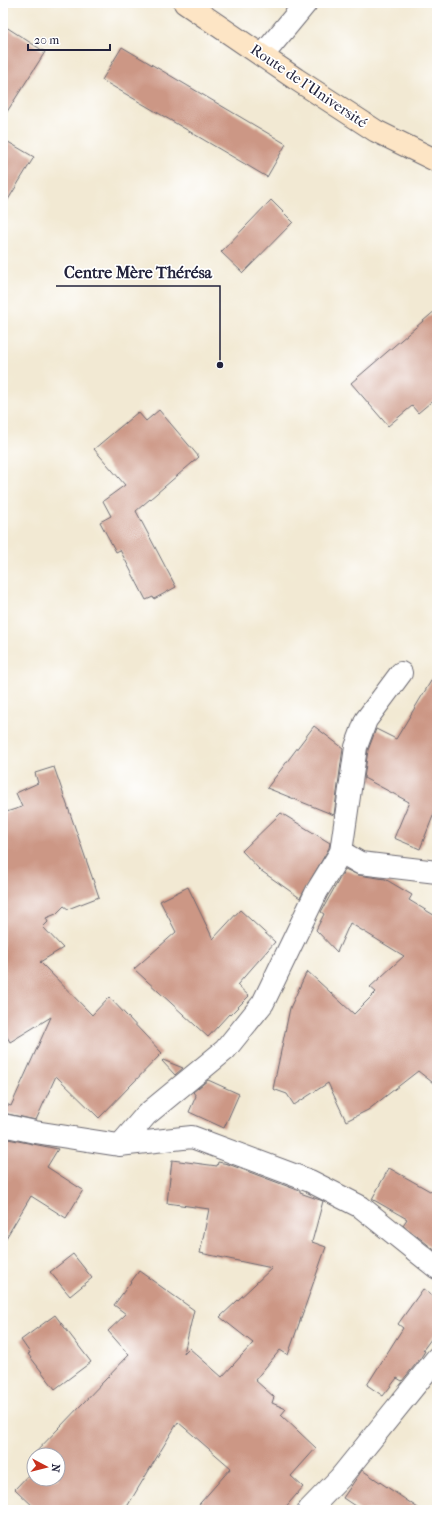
<svg xmlns="http://www.w3.org/2000/svg" width="440" height="1513" font-family="'IM FELL French Canon',serif">
  <style>
    .building { fill: #cc9785 }
    .lines { fill: none; stroke-linecap: round; stroke-linejoin: round }
    .street-casing { stroke: #6b6870; stroke-width: 24 }
    .secondary-casing { stroke: #6b6870; stroke-width: 24 }
    .street { stroke: #fff; stroke-width: 22 }
    .secondary { stroke: #fde5c5; stroke-width: 22 }
    .labels { text-anchor: middle; dominant-baseline: central; stroke-width: 3.5; stroke-linejoin: round; paint-order: stroke }
    .street-label { font-size: 15px; fill: #22223b; stroke: #fff }
    .leader { fill: none; stroke: #22223b; stroke-width: 1.5 }
    .callout-dot { fill: #22223b; stroke: #fff; stroke-width: 1.5 }
    .callout-label { font-size: 16px; text-anchor: middle; font-weight: bold; fill: #22223b; stroke: #fff; stroke-width: 3.5; stroke-linejoin: round; paint-order: stroke }
  </style>
  <rect width="100%" height="100%" fill="#fff"/>
  <filter id="ink" filterUnits="userSpaceOnUse"><feTurbulence type="fractalNoise" baseFrequency=".025" numOctaves="2"/><feDisplacementMap in="SourceGraphic" scale="8" xChannelSelector="R" yChannelSelector="G"/><feConvolveMatrix kernelMatrix="1 2 1 2 8 2 1 2 1" color-interpolation-filters="sRGB"/></filter>
  <filter id="wash" filterUnits="userSpaceOnUse"><feTurbulence type="fractalNoise" baseFrequency=".012" numOctaves="4" result="noise"/><feDisplacementMap in="SourceGraphic" scale="16" xChannelSelector="R" yChannelSelector="G"/><feGaussianBlur stdDeviation="0.9" result="paint"/><feColorMatrix in="noise" values="0 0 0 0 0 0 0 0 0 0 0 0 0 0 0 0 0 1.4 0 .05"/><feComposite in="paint" operator="in"/></filter>
  <g filter="url(#wash)">
    <rect width="100%" height="100%" fill="#f2e9d3"/>
    <g id="blocks">
      <g class="building">
        <polygon points="3,25 45,52 3,118"/>
        <polygon points="122,47 286,144 267,177 102,80"/>
        <polygon points="3,139 34,157 3,208"/>
        <polygon points="271,200 293,222 243,273 221,252"/>
        <polygon points="437,309 437,397 418,413 412,406 388,426 351,383"/>
        <polygon points="159,410 199,457 136,511 176,587 154,599 153,597 146,600 120,550 116,552 100,522 111,516 103,501 125,485 94,449 138,412 146,421"/>
        <polygon points="437,671 437,806 420,849 394,838 409,802 364,778 368,750 376,729 396,739"/>
        <polygon points="314,726 343,748 334,815 267,788"/>
        <polygon points="54,767 99,897 68,909 64,906 56,914 46,918 48,922 43,927 63,948 40,962 92,1015 109,997 162,1053 99,1118 56,1076 36,1120 3,1113 3,1103 11,1106 51,1017 10,1042 3,1030 3,813 22,807 16,793 38,783 35,773"/>
        <polygon points="281,813 330,843 329,848 300,898 260,870 242,851"/>
        <polygon points="345,869 358,875 385,879 412,895 409,900 437,917 437,1086 418,1071 368,1110 346,1121 328,1083 294,1105 287,1094 273,1089 290,1008 307,971 354,1014 376,992 370,987 404,956 350,923 337,952 316,930 324,914 321,912"/>
        <polygon points="188,887 213,939 240,910 275,942 237,985 249,996 230,1015 229,1014 208,1037 134,969 176,932 160,901"/>
        <polygon points="163,1060 183,1068 175,1075 162,1061"/>
        <polygon points="208,1080 239,1094 224,1128 189,1112 196,1096 193,1092"/>
        <polygon points="3,1138 58,1149 47,1167 83,1190 66,1218 31,1196 3,1243"/>
        <polygon points="172,1160 217,1166 218,1162 228,1164 300,1191 300,1193 323,1201 312,1242 326,1247 288,1355 280,1350 255,1380 274,1397 272,1403 286,1409 281,1415 316,1448 291,1476 303,1487 283,1510 194,1510 231,1468 178,1422 125,1510 37,1510 15,1489 34,1469 34,1479 58,1479 58,1455 38,1455 35,1453 129,1355 108,1331 126,1314 114,1305 139,1271 194,1310 184,1353 189,1348 222,1377 253,1343 220,1317 272,1268 200,1253 209,1209 167,1203"/>
        <polygon points="389,1168 437,1195 437,1252 403,1225 407,1219 372,1199"/>
        <polygon points="73,1254 92,1278 70,1296 50,1272"/>
        <polygon points="423,1289 437,1299 437,1331 423,1350 425,1351 420,1359 402,1381 397,1378 383,1396 367,1385 403,1328 398,1324"/>
        <polygon points="55,1315 91,1362 55,1389 28,1354 30,1353 21,1340"/>
        <polygon points="362,1470 421,1510 361,1510 343,1498"/>
      </g>
    </g>
  </g>
  <g filter="url(#ink)">
    <use href="#blocks" fill-opacity="0" stroke="#6b6870" stroke-width="1"/>
    <g class="lines">
      <defs>
        <g id="street">
          <polyline points="263,55 306,3"/>
          <polyline points="341,852 360,863 437,872"/>
          <polyline points="3,1125 35,1132 119,1145 192,1137 310,1181 361,1207 437,1268"/>
          <polyline points="121,1144 146,1115 225,1050 263,1003 317,891 341,852 356,747 366,720 401,673"/>
          <polyline points="309,1510 340,1478 437,1358"/>
        </g>
        <polyline id="secondary" points="185,3 296,79 376,131 437,161"/>
      </defs>
      <use href="#street" class="street-casing"/>
      <use href="#secondary" class="secondary-casing"/>
      <use href="#street" class="street"/>
      <use href="#secondary" class="secondary"/>
    </g>
  </g>
  <g class="labels">
    <g class="street-label">
      <text transform="translate(309 86) rotate(34)">Route de l'Université</text>
    </g>
  </g>
  <path class="leader" d="M220 365L220 286H56"/>
  <circle class="callout-dot" cx="220" cy="365" r="4"/>
  <g class="callout-label">
    <text x="138" y="278">Centre Mère Thérésa</text>
  </g>
  <rect width="440" height="1513" fill="none" stroke="#fff" stroke-width="16"/>
  <g transform="translate(46 1467) rotate(97)"><circle r="19" fill="#ffffff" stroke="#a7a7b1"/>
  <path d="M0-3L7 15L0 10L-7 15Z" fill="#c8321e"/>
  <text y="-6" font-size="11" font-weight="bold" text-anchor="middle" fill="#22223b">N</text>
  </g>
  <path d="M28 44v6h82v-6" fill="none" stroke="#22223b" stroke-width="2"/>
  <text x="34" y="44" font-size="12" fill="#22223b" stroke="#ffffff" stroke-width="3" paint-order="stroke">20 m</text>
</svg>
